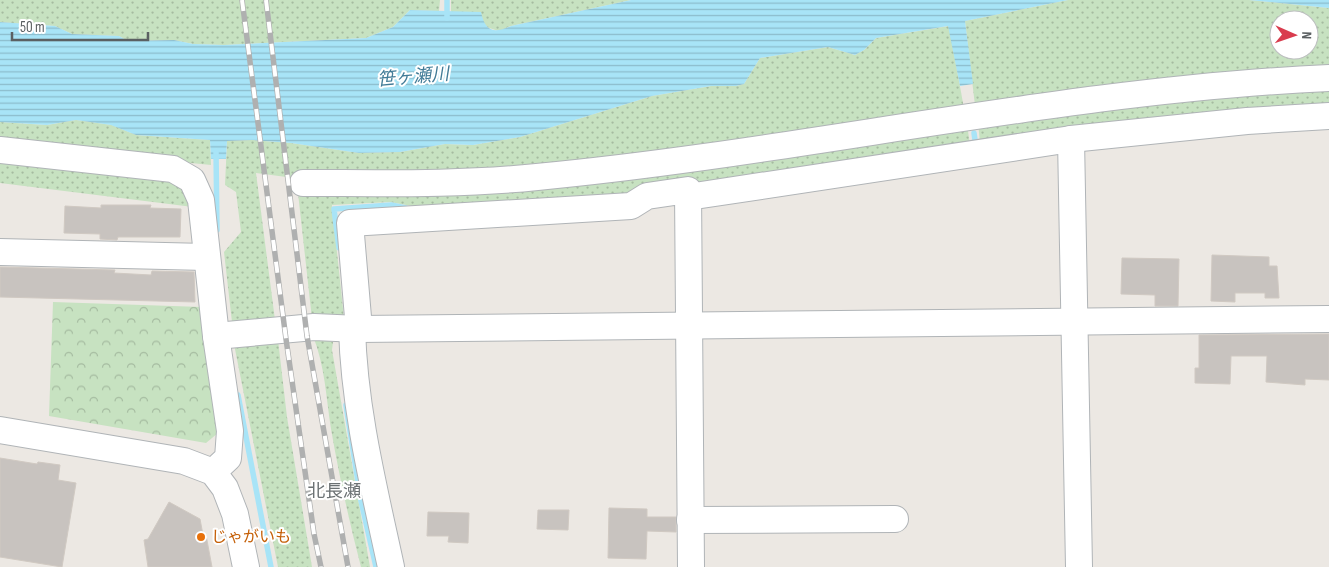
<svg xmlns="http://www.w3.org/2000/svg" width="1329" height="567" font-family="'Sofia Sans Condensed','Noto Sans JP',sans-serif">
  <style>
    .grass { fill: url(#grass-dots); fill-rule: evenodd }
    .park { fill: url(#park-crowns) }
    .water { fill: url(#water-rules) }
    .lines { fill: none; stroke-linecap: round; stroke-linejoin: round }
    .stream { stroke: #a8e4f7; stroke-width: 5.5 }
    .building { fill: #c8c3bf; stroke: #d0c9c2 }
    .minor-casing { stroke: #b0b4b7; stroke-width: 28 }
    .minor { stroke: #fff; stroke-width: 26 }
    .rail-casing { stroke: #afb0b0; stroke-width: 5.5 }
    .rail { stroke: #fff; stroke-width: 4; stroke-dasharray: 11; stroke-linecap: butt }
    .food-dot { fill: #e8710a; stroke: #fff; stroke-width: 2 }
    .labels { text-anchor: middle; dominant-baseline: central; stroke-width: 4; stroke-linejoin: round; paint-order: stroke }
    .food-label { font-size: 16px; fill: #c56008; stroke: #fff; text-anchor: start }
    .water-label { font-size: 18px; font-style: italic; fill: #417b97; stroke: #fff }
    .neighbourhood-label { font-size: 18px; fill: #6c7274; stroke: #fff }
  </style>
  <defs>
    <pattern id="grass-dots" width="8" height="8" patternUnits="userSpaceOnUse" patternTransform="scale(1.25)"><rect width="8" height="8" fill="#c7e2c1"/><path d="M2 2h.1M6 6h.1" fill="none" stroke="#a5bba0" stroke-width="1.8" stroke-linecap="round"/></pattern>
    <pattern id="park-crowns" width="20" height="18" patternUnits="userSpaceOnUse" patternTransform="scale(1.25)"><rect width="20" height="18" fill="#c7e2c1"/><path d="M2 6a3 3 0 1 1 6 0M12 15a3 3 0 1 1 6 0" fill="none" stroke="#a5bba0"/></pattern>
    <pattern id="water-rules" width="6" height="5" patternUnits="userSpaceOnUse" patternTransform="scale(1.25)"><rect width="6" height="5" fill="#a8e4f7"/><path d="M0 2.5h6" fill="none" stroke="#8cbccb"/></pattern>
  </defs>
  <rect width="100%" height="100%" fill="#ece8e3"/>
  <g class="grass">
    <polygon points="0,0 440,0 439,11 410,10 393,27 366,38 224,45 193,44 174,40 128,41 119,36 72,34 55,26 0,22"/>
    <path d="M451 0H631L511 26C508 27 503 30 500 31 494 31 460 15 451 12Z"/>
    <path d="M1068 0H1249L1329 8V74L976 114 965 21ZM1279 20H1309V50H1279Z"/>
    <polygon points="949,26 965,114 623,164 294,178 256,173 275,320 232,322 224,252 241,232 236,192 225,185 227,141 252,140 291,143 359,153 400,152 445,144 473,145 520,137 652,96 711,86 736,86 744,84 760,58 828,47 855,55 864,50 876,38"/>
    <polygon points="1329,82 1329,105 980,143 978,122"/>
    <polygon points="76,120 112,125 136,135 210,140 211,165 0,144 0,122 47,125"/>
    <polygon points="967,124 970,145 628,193 428,209 390,202 332,205 344,318 312,319 298,193"/>
    <polygon points="0,159 165,176 183,186 193,207 0,183"/>
    <path d="M313 336 333 342 332 350 370 567H361C349 521 339 475 331 429 326 397 325 366 313 336Z"/>
    <polygon points="278,340 287,417 312,567 278,567 234,344"/>
  </g>
  <polygon class="park" points="53,302 202,307 218,433 206,443 49,416"/>
  <g class="water">
    <path d="M631 0H1068L965 21 973 84 960 86 948 26 876 38 864 50 855 55 828 47 760 58 744 84 736 86H711L652 96 520 137 473 145 445 144 400 152 359 153 291 143 252 140 227 141 226 159H211L210 140 136 135 111 125 76 120 47 125 0 122V22L55 26 72 34 119 36 128 41 174 40 193 44 224 45 366 38 393 27 410 10 481 12C485 31 493 34 511 26Z"/>
    <polygon points="1249,0 1329,0 1329,8"/>
  </g>
  <g class="lines">
    <g class="stream">
      <polyline points="447,0 447,18"/>
      <polyline points="974,133 976,147"/>
      <polyline points="216,151 217,230"/>
      <polyline points="339,248 334,209 391,205 406,208"/>
      <polyline points="238,395 271,567"/>
      <polyline points="346,405 361,501 376,567"/>
    </g>
  </g>
  <g class="building">
    <polygon points="101,205 151,205 150,208 181,209 180,237 118,237 117,240 100,239 100,234 64,233 65,206 101,208"/>
    <polygon points="1212,255 1269,257 1269,266 1277,266 1279,298 1265,298 1265,293 1235,293 1235,302 1211,301"/>
    <polygon points="1122,258 1179,259 1178,306 1155,306 1155,295 1121,294"/>
    <polygon points="0,267 115,270 114,273 151,275 152,271 194,272 195,302 0,297"/>
    <polygon points="1329,334 1329,380 1305,379 1305,385 1266,382 1267,356 1231,356 1230,384 1195,383 1195,368 1199,368 1199,335"/>
    <polygon points="0,458 37,464 38,462 60,465 58,480 76,483 62,567 0,557"/>
    <polygon points="169,502 200,519 203,535 206,535 212,567 148,567 144,540 148,539"/>
    <polygon points="609,508 647,509 647,517 676,517 676,532 647,531 646,559 608,558"/>
    <polygon points="538,510 569,510 568,530 537,529"/>
    <polygon points="428,512 469,513 468,543 448,542 449,536 427,536"/>
  </g>
  <g class="lines">
    <defs>
      <g id="minor">
        <polyline points="1071,139 1079,567"/>
        <polyline points="0,150 173,169 192,180 201,200 216,336 230,431 228,458 213,472"/>
        <path d="M303 183C381 183 459 185 537 177 801 152 1063 90 1329 78"/>
        <polyline points="688,197 1071,139 1247,121 1329,116"/>
        <polyline points="0,252 206,257"/>
        <path d="M352 328C354 409 374 488 391 567"/>
        <polyline points="359,329 350,223 631,206 647,196 688,190 691,567"/>
        <polyline points="216,336 314,327 359,329 1329,319"/>
        <polyline points="0,430 184,461 213,472 225,488 235,514 246,567"/>
        <polyline points="690,520 895,519"/>
      </g>
    </defs>
    <use href="#minor" class="minor-casing"/>
    <use href="#minor" class="minor"/>
    <defs>
      <g id="rail">
        <polyline points="242,0 286,339 314,534 321,567"/>
        <polyline points="266,0 307,336 348,567"/>
      </g>
    </defs>
    <use href="#rail" class="rail-casing"/>
    <use href="#rail" class="rail"/>
  </g>
  <circle class="food-dot" cx="201" cy="537" r="5"/>
  <g class="labels">
    <g class="food-label">
      <text x="211" y="537">じゃがいも</text>
    </g>
    <g class="water-label">
      <text transform="translate(413 77) rotate(-5)">笹ヶ瀬川</text>
    </g>
    <g class="neighbourhood-label">
      <text x="334" y="491">北長瀬</text>
    </g>
  </g>
  <g transform="translate(1294 35) rotate(92)"><circle r="24" fill="#ffffff" stroke="#bdbfc0"/>
  <path d="M0-4L9 19L0 12L-9 19Z" fill="#d93c4e"/>
  <text y="-8" font-size="14" font-weight="bold" text-anchor="middle" fill="#5b6062">N</text>
  </g>
  <path d="M12 32v8h136v-8" fill="none" stroke="#5b6062" stroke-width="2.5"/>
  <text x="20" y="32" font-size="15" fill="#5b6062" stroke="#ffffff" stroke-width="4" paint-order="stroke">50 m</text>
</svg>
